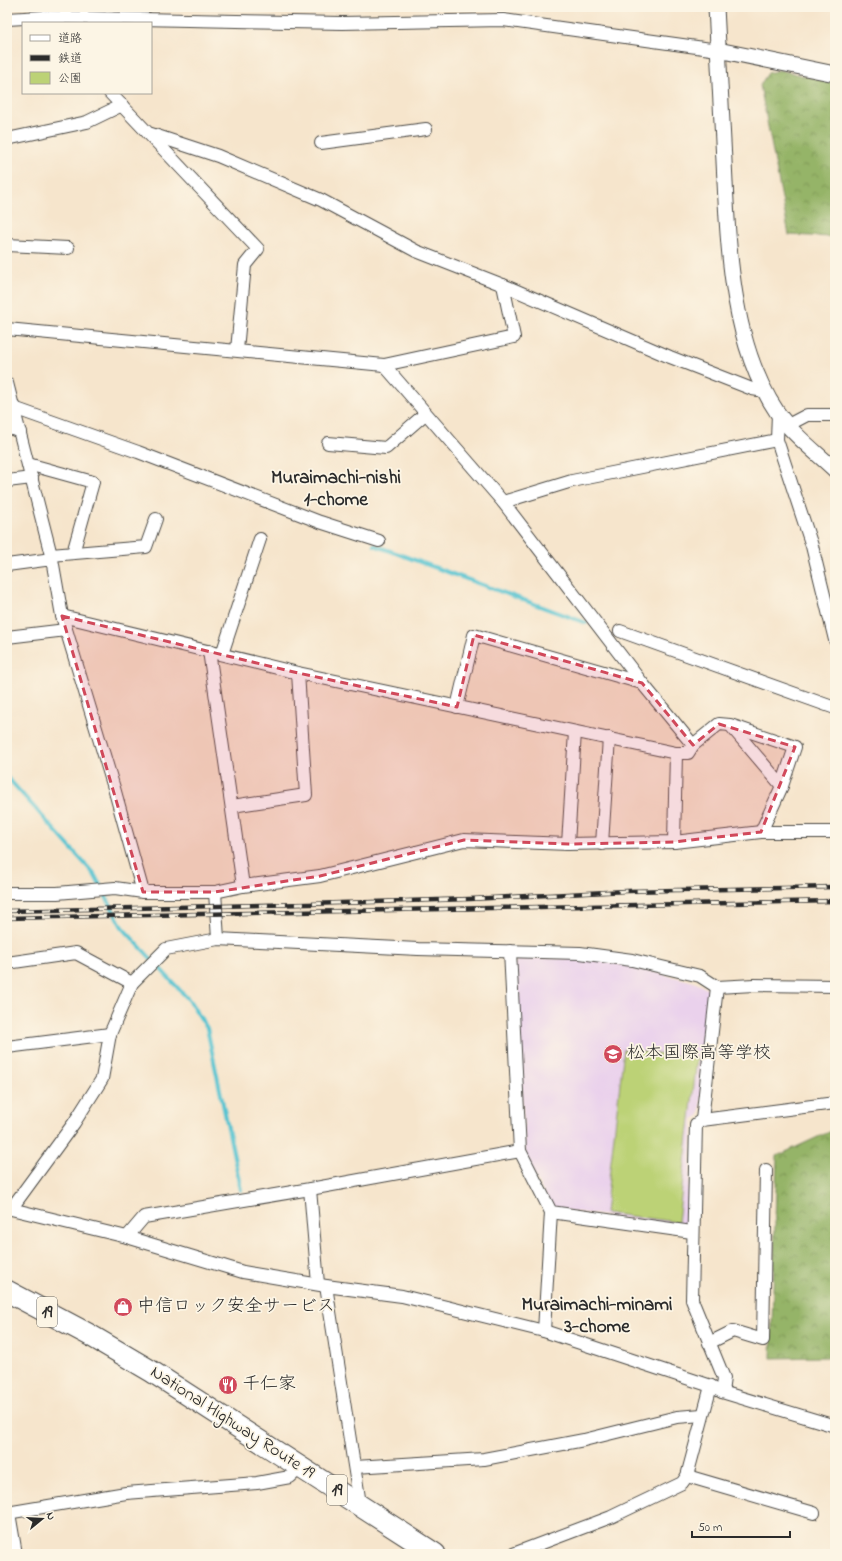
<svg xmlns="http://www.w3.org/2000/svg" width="842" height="1561" font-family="'Indie Flower','Klee One',sans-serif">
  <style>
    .built { fill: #ead1ec }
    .green { fill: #bcd276; stroke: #747e50 }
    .forest { fill: url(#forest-crowns); stroke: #607049 }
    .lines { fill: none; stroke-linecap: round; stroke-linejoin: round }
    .stream { stroke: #58c4d1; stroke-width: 4 }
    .minor-casing { stroke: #494743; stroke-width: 14 }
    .tertiary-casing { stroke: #494743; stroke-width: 17 }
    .trunk-casing { stroke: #494743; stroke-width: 23 }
    .minor { stroke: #fff; stroke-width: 12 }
    .tertiary { stroke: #fff; stroke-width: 15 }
    .trunk { stroke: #fff; stroke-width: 21 }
    .rail-casing { stroke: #2b2b2b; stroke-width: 4.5 }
    .rail { stroke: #fcf5e5; stroke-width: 3; stroke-dasharray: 9; stroke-linecap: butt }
    .marked { fill: #d1495b; fill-opacity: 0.2; stroke: #d1495b; stroke-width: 3; stroke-dasharray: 8 5; stroke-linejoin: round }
    .labels { text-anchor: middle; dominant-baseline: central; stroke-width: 3.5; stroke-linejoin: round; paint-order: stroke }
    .shield { fill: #fcf5e5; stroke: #6a6863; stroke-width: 1 }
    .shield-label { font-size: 17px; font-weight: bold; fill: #2b2b2b }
    .poi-label { font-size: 18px; fill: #2b2b2b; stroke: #fcf5e5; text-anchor: start }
    .street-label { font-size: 18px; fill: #2b2b2b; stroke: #fcf5e5 }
    .neighbourhood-label { font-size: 19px; font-weight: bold; fill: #2b2b2b; stroke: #fcf5e5 }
  </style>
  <defs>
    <pattern id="forest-crowns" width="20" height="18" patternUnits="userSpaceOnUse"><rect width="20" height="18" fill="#95b467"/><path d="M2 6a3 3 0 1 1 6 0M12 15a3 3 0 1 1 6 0" fill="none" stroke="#7a9355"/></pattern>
  </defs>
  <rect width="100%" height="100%" fill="#fcf5e5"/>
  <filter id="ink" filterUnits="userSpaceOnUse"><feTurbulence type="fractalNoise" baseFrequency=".025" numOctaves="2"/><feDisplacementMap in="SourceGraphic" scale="8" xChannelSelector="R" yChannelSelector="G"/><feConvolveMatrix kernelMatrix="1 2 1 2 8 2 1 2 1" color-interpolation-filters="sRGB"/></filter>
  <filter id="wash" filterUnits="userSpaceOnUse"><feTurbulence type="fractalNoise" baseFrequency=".012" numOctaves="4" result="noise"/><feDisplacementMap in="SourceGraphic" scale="16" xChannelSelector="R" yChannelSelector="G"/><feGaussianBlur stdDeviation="0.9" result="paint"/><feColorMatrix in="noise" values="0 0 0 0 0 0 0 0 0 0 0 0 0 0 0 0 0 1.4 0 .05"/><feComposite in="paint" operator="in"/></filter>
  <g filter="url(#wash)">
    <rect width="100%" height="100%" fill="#f6e5cc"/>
    <polygon class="built" points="521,958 587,959 630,966 694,982 713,992 699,1116 693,1119 687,1228 552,1208 526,1161 514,964"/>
    <polygon class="green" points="624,1049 697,1058 678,1222 605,1213"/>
    <g class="forest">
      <polygon points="779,70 835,83 835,249 832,237 789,235 760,85 768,73"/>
      <polygon points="835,1129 835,1361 828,1357 771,1358 777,1156"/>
    </g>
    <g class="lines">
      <g class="stream">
        <polyline points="374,545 586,623"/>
        <polyline points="7,777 94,874 122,927 189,1000 207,1028 241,1190"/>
      </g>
    </g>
  </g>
  <g filter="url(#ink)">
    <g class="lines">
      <defs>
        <g id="minor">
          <polyline points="7,19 42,17 342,23 503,20 718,50"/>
          <polyline points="110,93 148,133 218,156 321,200 416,251 503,285 670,357 752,389 765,391"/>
          <polyline points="149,134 258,249 245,265 237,350"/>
          <polyline points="7,139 87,122 122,105"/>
          <polyline points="321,143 426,129"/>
          <polyline points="7,245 68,248"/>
          <polyline points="7,329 384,365 514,337 503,285"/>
          <polyline points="384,365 503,502 642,683 693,745"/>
          <polyline points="7,383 52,559 62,616 114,788 143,892"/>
          <polyline points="14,408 138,452 320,522 379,541"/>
          <polyline points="778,413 777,440 812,546 835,640"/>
          <polyline points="788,425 807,415 835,415"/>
          <polyline points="7,427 20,432"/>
          <polyline points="328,443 386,448 425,414"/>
          <polyline points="28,464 93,482 73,553"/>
          <polyline points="7,481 32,478"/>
          <polyline points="503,502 572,481 777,440"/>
          <polyline points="51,555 146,547 156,519"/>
          <polyline points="7,565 52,559"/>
          <polyline points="62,616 298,673 676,753 688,753 693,745 719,724 730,725 795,747 782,786 761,832"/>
          <polyline points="620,631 835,708"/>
          <polyline points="7,637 66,630"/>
          <polyline points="209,651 243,886"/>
          <polyline points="222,654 260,539"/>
          <polyline points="457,707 474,635 642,683"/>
          <polyline points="731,726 782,786"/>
          <polyline points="232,806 306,795 298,673"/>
          <polyline points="674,842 676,753"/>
          <polyline points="568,844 575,732"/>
          <polyline points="602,844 609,738"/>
          <polyline points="215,892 218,939"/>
          <polyline points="7,893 57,893 115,888 143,892 215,892 243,886 320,876 464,840 568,844 674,842 761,832 835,832"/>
          <polyline points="510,951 520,1151 551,1212 692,1232"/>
          <polyline points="7,963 76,953 132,983"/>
          <polyline points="7,1047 110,1034"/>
          <polyline points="702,1120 717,987"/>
          <polyline points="310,1189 318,1284"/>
          <polyline points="7,1208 127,1237 243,1272 326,1286 402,1296 544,1331 711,1386 722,1392 835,1426"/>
          <polyline points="11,1209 74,1123 102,1079 110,1034 132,983 166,949 218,939 418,949 580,953 632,960 700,976 717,987 754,985 835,986"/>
          <polyline points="127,1237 144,1217 310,1189 520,1151"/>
          <polyline points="326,1286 360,1504"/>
          <polyline points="544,1331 551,1212"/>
          <polyline points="709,1343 733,1331 763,1340 766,1170"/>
          <polyline points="722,1392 724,1378 692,1300 696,1124 702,1120 835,1103"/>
          <polyline points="355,1467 484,1459 584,1440 677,1417 702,1415"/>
          <polyline points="687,1476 814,1513"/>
          <polyline points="7,1513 126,1493 257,1483 290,1477 301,1467"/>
          <polyline points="9,1513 16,1554"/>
          <polyline points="513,1554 611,1517 682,1483 687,1476 711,1386"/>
        </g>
        <g id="tertiary">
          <path d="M716 7C719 58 721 110 724 161 728 242 730 342 777 412 792 434 816 452 835 470"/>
          <polyline points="718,50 835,74"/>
        </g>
        <polyline id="trunk" points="7,1291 88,1334 151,1371 435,1554"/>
      </defs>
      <use href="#minor" class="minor-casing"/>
      <use href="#tertiary" class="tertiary-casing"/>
      <use href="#trunk" class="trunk-casing"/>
      <use href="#minor" class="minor"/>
      <use href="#tertiary" class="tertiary"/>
      <use href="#trunk" class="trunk"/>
      <defs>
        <g id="rail">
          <polyline points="7,911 308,904 470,899 627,891 835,887"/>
          <polyline points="7,918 835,901"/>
        </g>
      </defs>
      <use href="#rail" class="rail-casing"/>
      <use href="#rail" class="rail"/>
    </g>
  </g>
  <path class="marked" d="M62 616 298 673 457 707 474 635 642 683 693 745 719 724 795 747 761 832 674 842 568 844 464 840 320 876 215 892H143Z"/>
  <defs>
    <symbol id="school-disc" viewBox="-11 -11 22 22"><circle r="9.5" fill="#d1495b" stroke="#fcf5e5"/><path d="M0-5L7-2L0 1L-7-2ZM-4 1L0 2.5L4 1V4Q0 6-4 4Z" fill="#fff"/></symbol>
    <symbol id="shop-disc" viewBox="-11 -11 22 22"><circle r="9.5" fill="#d1495b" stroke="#fcf5e5"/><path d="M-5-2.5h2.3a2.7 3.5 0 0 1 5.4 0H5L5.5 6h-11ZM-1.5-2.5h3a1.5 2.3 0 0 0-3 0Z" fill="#fff"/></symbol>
    <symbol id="restaurant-disc" viewBox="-11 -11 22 22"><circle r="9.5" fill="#d1495b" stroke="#fcf5e5"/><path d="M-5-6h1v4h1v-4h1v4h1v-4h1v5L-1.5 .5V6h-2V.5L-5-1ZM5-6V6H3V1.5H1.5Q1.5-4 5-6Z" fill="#fff"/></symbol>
  </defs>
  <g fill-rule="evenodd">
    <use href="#school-disc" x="602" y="1043" width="22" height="22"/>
    <use href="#shop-disc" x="112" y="1296" width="22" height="22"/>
    <use href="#restaurant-disc" x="217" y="1374" width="22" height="22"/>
  </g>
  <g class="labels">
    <g class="shield">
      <rect x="37" y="1297" width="20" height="30" rx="3"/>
      <rect x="327" y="1475" width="20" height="30" rx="3"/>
    </g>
    <g class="shield-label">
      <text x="47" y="1312">19</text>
      <text x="337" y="1490">19</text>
    </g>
    <g class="poi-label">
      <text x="627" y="1054">松本国際高等学校</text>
      <text x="137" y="1307">中信ロック安全サービス</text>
      <text x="242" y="1385">千仁家</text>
    </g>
    <g class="street-label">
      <text transform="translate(232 1423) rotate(33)">National Highway Route 19</text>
    </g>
    <g class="neighbourhood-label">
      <text x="336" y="478">Muraimachi-nishi<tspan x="336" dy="22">1-chome</tspan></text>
      <text x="597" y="1305">Muraimachi-minami<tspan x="597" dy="22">3-chome</tspan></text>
    </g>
  </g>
  <rect width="842" height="1561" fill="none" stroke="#fcf5e5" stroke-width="24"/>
  <rect x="22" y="22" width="130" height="72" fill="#fcf5e5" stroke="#a8a49b"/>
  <rect x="30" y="35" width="20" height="6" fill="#ffffff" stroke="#a8a49b"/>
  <text x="58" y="42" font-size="12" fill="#2b2b2b">道路</text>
  <rect x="30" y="55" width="20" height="6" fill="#2b2b2b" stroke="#a8a49b"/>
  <text x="58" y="62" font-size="12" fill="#2b2b2b">鉄道</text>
  <rect x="30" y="72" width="20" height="12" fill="#bcd276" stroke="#a8a49b"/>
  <text x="58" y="82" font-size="12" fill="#2b2b2b">公園</text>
  <g transform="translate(42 1519) rotate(72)" stroke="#fcf5e5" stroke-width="3" paint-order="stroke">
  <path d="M0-3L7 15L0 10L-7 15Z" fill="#2b2b2b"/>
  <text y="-6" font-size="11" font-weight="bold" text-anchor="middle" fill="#2b2b2b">N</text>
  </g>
  <path d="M692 1531v6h98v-6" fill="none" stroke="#2b2b2b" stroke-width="2"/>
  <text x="698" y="1531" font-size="12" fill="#2b2b2b" stroke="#fcf5e5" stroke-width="3" paint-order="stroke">50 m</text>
</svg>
